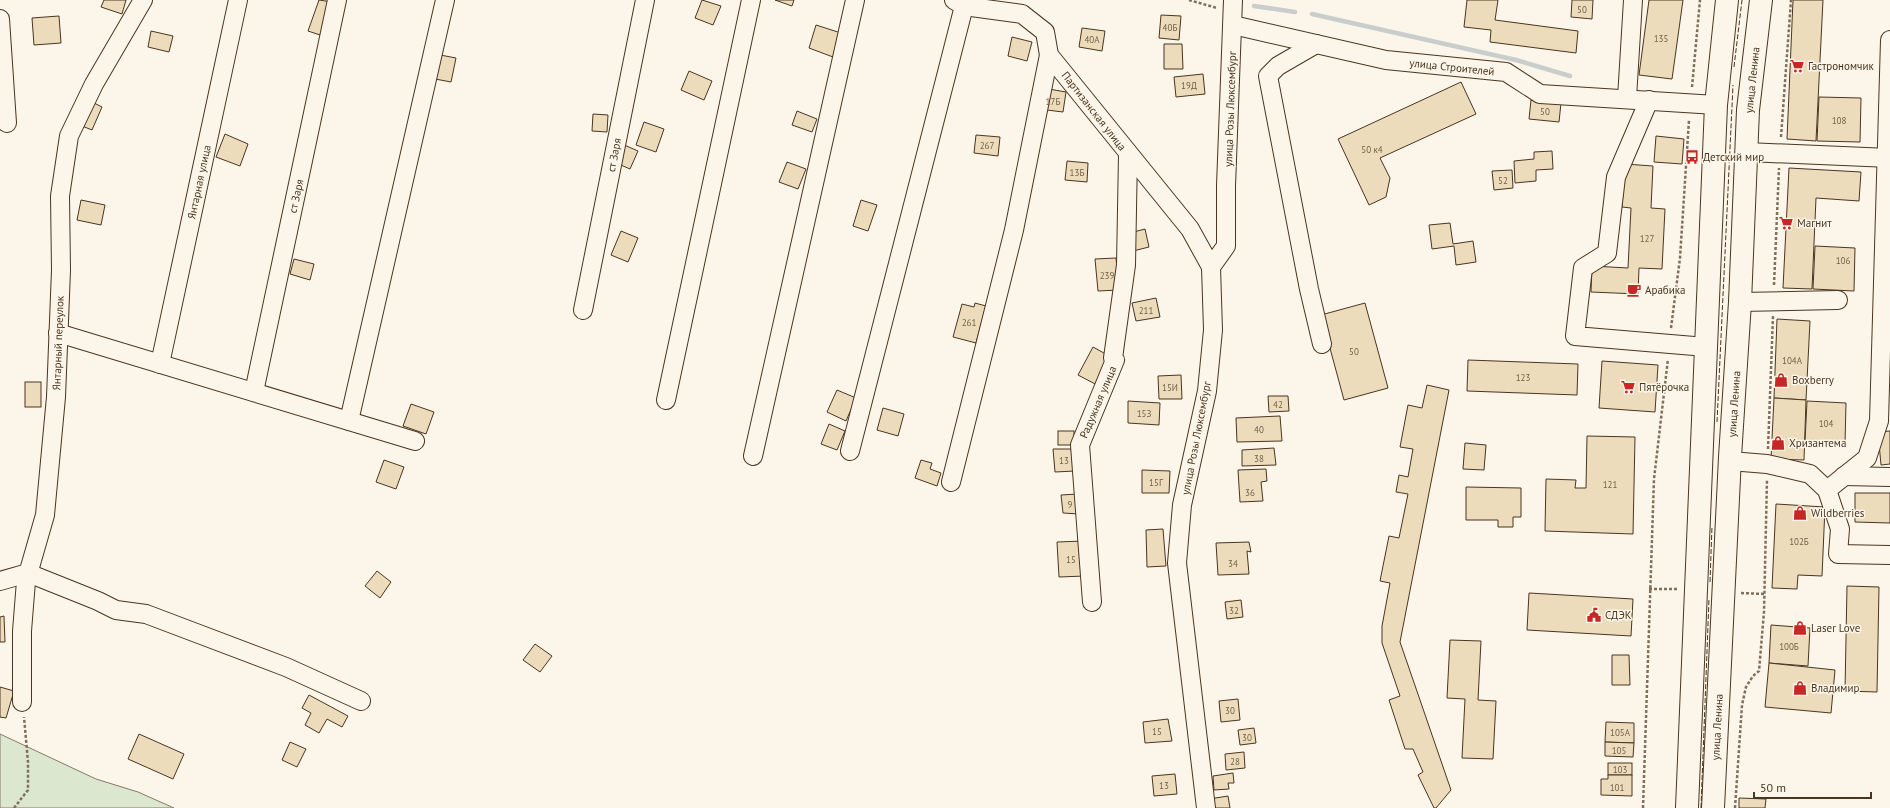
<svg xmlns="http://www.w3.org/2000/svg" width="1890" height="808" font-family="'PT Sans',sans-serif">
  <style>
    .green { fill: #dce7d0; stroke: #887966 }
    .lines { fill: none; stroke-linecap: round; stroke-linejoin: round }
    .stream { stroke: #c9cecd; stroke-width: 4.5 }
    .building { fill: #ecdcbc; stroke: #4a3520 }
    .minor-casing { stroke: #4a3520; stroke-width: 20 }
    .major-casing { stroke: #4a3520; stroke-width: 24 }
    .path { stroke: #7f6f5c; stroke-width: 2.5; stroke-dasharray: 3 2; stroke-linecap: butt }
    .minor { stroke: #fbf6e9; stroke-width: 18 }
    .major { stroke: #fbf6e9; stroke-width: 22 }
    .fence { stroke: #4a3520; stroke-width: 1; stroke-dasharray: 5 2; stroke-linecap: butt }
    .labels { text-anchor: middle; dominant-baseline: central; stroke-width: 3; stroke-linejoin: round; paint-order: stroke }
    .number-label { font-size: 9px; fill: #725f47 }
    .poi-label { font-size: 11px; fill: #4a3520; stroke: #fbf6e9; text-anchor: start }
    .street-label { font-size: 11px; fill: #4a3520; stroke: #fbf6e9 }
  </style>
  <rect width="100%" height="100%" fill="#fbf6e9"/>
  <polygon class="green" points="0,734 96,779 138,792 174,808 0,808"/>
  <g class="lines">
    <g class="stream">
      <polyline points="1254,6 1295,12"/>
      <polyline points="1312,14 1516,60 1570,76"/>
    </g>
  </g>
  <g class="building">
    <polygon points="104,0 126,0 122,14 101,7"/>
    <polygon points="319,0 332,2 320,35 308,31"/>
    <polygon points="702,0 721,6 713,25 695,18"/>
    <polygon points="775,0 794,0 792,6"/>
    <polygon points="1467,0 1498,0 1495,20 1578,31 1576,53 1490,42 1491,30 1464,27"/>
    <polygon points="1572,0 1593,0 1592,19 1571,17"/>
    <polygon points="1649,0 1683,0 1672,79 1639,75"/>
    <polygon points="1793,0 1823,0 1816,141 1787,139"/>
    <polygon points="1161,15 1181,16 1179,40 1159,38"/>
    <polygon points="59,16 61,43 34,45 32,18"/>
    <polygon points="816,25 841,33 833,57 809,48"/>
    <polygon points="1082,28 1105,31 1102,51 1079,47"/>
    <polygon points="151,31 173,36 169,52 148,47"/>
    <polygon points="1012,37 1032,42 1027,61 1008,56"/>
    <polygon points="1164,44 1182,44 1183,69 1164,69"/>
    <polygon points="435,54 456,58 451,82 430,78"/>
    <polygon points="689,71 712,81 704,100 681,90"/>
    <polygon points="1203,74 1205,94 1176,97 1174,77"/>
    <polygon points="1461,82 1476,114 1380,158 1390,178 1386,197 1369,205 1338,139"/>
    <polygon points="1043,88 1066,92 1063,112 1039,109"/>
    <polygon points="1819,97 1861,98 1860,142 1817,141"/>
    <polygon points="88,100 102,107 92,130 77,124"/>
    <polygon points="1531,100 1561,103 1559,122 1529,119"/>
    <polygon points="797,111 817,119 812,132 792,125"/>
    <polygon points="593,114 608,115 607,132 592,131"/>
    <polygon points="644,122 664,129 656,152 636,145"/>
    <polygon points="225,134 248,144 240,166 216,157"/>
    <polygon points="976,135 1000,137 998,156 974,153"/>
    <polygon points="1656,136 1684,139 1682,164 1654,162"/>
    <polygon points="622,144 638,151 630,169 614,162"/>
    <polygon points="1552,151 1553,169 1536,170 1536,181 1515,183 1514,161 1534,159 1534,152"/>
    <polygon points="1067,161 1088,163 1087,182 1065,180"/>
    <polygon points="787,162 806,169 798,189 779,182"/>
    <polygon points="1625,164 1653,166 1651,208 1665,209 1662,269 1639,268 1638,294 1591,292 1592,266 1628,268 1631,208 1622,207"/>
    <polygon points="1789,168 1861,172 1859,201 1816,198 1812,289 1783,288"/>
    <polygon points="1512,170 1513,188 1494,190 1492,171"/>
    <polygon points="81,200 105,205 101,225 77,220"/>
    <polygon points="861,200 877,205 868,231 853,226"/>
    <polygon points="1450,223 1453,244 1473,241 1476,262 1456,265 1454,246 1432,249 1429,225"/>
    <polygon points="1145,229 1149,247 1129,252 1126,234"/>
    <polygon points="621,231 638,238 628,262 611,255"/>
    <polygon points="1815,246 1855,248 1854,291 1813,289"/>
    <polygon points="1116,258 1119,290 1098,291 1095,259"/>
    <polygon points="294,259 314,264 310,280 290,274"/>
    <polygon points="1156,298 1160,317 1136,321 1132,303"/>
    <polygon points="975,303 986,306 976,343 953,337 962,304 974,307"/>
    <polygon points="1365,303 1388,388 1344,400 1321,315"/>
    <polygon points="1777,319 1810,321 1806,400 1774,398"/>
    <polygon points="1093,347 1113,358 1099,386 1078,375"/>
    <polygon points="1468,360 1578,364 1577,395 1467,391"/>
    <polygon points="1602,361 1658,365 1655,412 1599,408"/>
    <polygon points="1181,375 1182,399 1159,399 1158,376"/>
    <rect x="25" y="382" width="16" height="25"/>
    <polygon points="1427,385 1449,390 1400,642 1451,790 1436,808 1434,808 1418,775 1423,772 1413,749 1405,749 1389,700 1400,696 1382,643 1382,626 1390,583 1380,581 1389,536 1399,538 1408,494 1396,492 1399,475 1408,477 1413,449 1400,447 1408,405 1422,408"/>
    <polygon points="837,390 856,398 846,421 827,412"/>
    <polygon points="1268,396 1288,396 1289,411 1269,412"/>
    <polygon points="1774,398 1806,400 1804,460 1771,459"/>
    <polygon points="1128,401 1160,403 1159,425 1128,423"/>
    <polygon points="1807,401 1846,403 1845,443 1805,442"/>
    <polygon points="411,404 434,412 426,434 403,426"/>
    <polygon points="883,408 904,414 898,436 877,430"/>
    <polygon points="1280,416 1282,441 1237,442 1236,418"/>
    <polygon points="829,424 845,431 837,450 821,444"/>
    <rect x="1058" y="431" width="16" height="14"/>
    <polygon points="1890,431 1890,464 1881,465 1878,432"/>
    <polygon points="1587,436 1635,437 1633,534 1545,531 1546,479 1576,480 1575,488 1586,488"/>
    <polygon points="1465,443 1486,445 1484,470 1463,469"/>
    <polygon points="1274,448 1276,465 1242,466 1242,450"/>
    <polygon points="1053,449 1073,449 1075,471 1055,472"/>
    <polygon points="384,460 404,467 396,489 376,482"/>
    <polygon points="921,460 932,463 930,469 941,473 937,486 915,478"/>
    <polygon points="1266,469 1267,481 1261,482 1263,501 1240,502 1238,470"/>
    <polygon points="1142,470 1170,471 1169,493 1142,493"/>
    <polygon points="1466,487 1521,488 1521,517 1513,517 1513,527 1498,527 1498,520 1466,520"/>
    <polygon points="1855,493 1890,493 1890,523 1855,522"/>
    <polygon points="1078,494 1079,514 1063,513 1061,495"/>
    <polygon points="1776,504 1825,507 1822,576 1798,575 1797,589 1772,588"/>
    <polygon points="1163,529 1166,566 1147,567 1146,530"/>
    <polygon points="1083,541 1085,576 1059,577 1057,542"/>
    <polygon points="1249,542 1251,552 1247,551 1249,574 1218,575 1216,543"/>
    <polygon points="377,571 391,582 380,598 365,586"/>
    <polygon points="1847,586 1879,587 1877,692 1845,691"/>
    <polygon points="1529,593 1633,599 1631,636 1527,630"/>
    <polygon points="1241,600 1243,617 1227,619 1225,602"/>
    <polygon points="4,616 5,642 0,642 0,617"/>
    <polygon points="1771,625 1810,628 1808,666 1769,663"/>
    <polygon points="1450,640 1481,641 1478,700 1496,701 1493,759 1462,758 1465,699 1447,698"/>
    <polygon points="535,644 552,656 540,672 523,660"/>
    <polygon points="1612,655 1629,655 1630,685 1612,685"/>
    <polygon points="1769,663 1835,670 1831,713 1765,707"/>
    <polygon points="0,687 14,691 6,718 0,717"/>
    <polygon points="309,695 348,716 342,727 327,719 319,733 305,725 311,713 302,708"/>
    <polygon points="1238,699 1240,720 1221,722 1219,701"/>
    <polygon points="1168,719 1172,741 1145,743 1143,722"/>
    <polygon points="1606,722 1634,723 1634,743 1605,742"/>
    <polygon points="1254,728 1256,743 1240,745 1238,730"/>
    <polygon points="139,734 184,754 173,779 128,759"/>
    <polygon points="290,742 306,749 297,767 282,760"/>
    <polygon points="1605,742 1634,743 1633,757 1605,756"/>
    <polygon points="1244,752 1245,768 1226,770 1225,754"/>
    <rect x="1608" y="763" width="24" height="12"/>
    <polygon points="1233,773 1234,783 1228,783 1229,789 1214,790 1213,776"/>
    <polygon points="1175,774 1177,794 1154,796 1152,776"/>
    <polygon points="1608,775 1632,775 1632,796 1601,795 1601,779 1608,779"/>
    <polygon points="1228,796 1230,808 1211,808 1209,799"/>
    <polygon points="1739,798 1766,799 1765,808 1739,808"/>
  </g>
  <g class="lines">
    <defs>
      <g id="minor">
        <polyline points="954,0 964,6 1022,14 1045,32 1049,55 1190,229 1211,267"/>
        <polyline points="0,19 7,123"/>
        <polyline points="1233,25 1386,60 1506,72 1540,94 1716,105"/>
        <polyline points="1316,44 1278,66 1268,76 1309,289 1322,344"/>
        <polyline points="1627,98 1633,0"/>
        <polyline points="1649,100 1616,177 1607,253 1583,268 1575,336 1706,347"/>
        <polyline points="1747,152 1890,158"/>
        <polyline points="1740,302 1838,300"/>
        <polyline points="583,310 645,0"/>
        <polyline points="58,333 415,441"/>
        <polyline points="160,364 238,0"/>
        <polyline points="254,392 337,0"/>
        <polyline points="666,400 751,0"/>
        <polyline points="349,421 445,0"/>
        <polyline points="850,451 964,6"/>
        <polyline points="753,456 855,0"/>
        <polyline points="1730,461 1767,464 1810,474 1827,490 1840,529 1838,554 1890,555"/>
        <polyline points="1844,476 1890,477"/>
        <polyline points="951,482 1014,230 1049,55"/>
        <polyline points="1827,490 1867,458 1879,421 1890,40"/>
        <polyline points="0,581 28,573 98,601 116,610 146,614 286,667 361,701"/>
        <polyline points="1092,602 1080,445 1115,360 1113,358 1126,265 1128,154"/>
        <polyline points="22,702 22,631 26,581 45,515 56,397 61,270 60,196 69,136 94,84 143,0"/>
        <polyline points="1206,808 1177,563 1182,505 1207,391 1213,330 1211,267 1226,246 1226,186 1233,0"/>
      </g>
      <g id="major">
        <polyline points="1687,808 1716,105 1727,0"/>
        <polyline points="1713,808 1730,457 1740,302 1748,110 1761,0"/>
      </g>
    </defs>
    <use href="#minor" class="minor-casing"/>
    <use href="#major" class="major-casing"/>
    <g class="path">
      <polyline points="1189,0 1217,8"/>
      <polyline points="1692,87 1700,0"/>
      <polyline points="1781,137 1791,0"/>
      <polyline points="1774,285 1779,168"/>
      <polyline points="1671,328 1680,258 1689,120"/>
      <polyline points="1768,449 1773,316"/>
      <polyline points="1649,589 1679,589"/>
      <polyline points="1741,593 1764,594"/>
      <polyline points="14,808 28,790 28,762 24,717"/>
      <polyline points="1643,808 1654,479 1668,359"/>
      <polyline points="1735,808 1742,705 1746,687 1753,676 1759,671 1764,612 1767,480"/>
    </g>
    <use href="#minor" class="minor"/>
    <use href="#major" class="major"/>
    <g class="fence">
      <polyline points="1734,67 1742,0"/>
      <polyline points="1717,422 1733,85"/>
      <polyline points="1710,582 1712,526"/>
      <polyline points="1701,808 1709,599"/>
    </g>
  </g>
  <defs>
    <symbol id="supermarket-bare" viewBox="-9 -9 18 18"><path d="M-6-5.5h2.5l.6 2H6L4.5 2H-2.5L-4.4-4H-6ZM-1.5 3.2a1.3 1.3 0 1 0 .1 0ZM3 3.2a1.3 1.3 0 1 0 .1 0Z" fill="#c62828" stroke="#fbf6e9" stroke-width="2.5" paint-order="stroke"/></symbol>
    <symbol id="bus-bare" viewBox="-9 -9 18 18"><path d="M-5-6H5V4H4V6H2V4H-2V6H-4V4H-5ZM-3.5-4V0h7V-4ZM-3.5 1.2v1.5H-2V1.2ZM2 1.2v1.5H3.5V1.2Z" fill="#c62828" stroke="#fbf6e9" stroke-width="2.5" paint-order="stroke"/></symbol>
    <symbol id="cafe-bare" viewBox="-9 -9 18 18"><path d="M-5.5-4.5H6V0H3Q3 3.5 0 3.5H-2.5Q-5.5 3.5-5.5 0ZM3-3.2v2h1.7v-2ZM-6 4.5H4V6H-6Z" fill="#c62828" stroke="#fbf6e9" stroke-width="2.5" paint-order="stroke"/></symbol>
    <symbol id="shop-bare" viewBox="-9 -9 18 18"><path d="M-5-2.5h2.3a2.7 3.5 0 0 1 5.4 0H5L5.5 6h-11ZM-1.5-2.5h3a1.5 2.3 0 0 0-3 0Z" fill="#c62828" stroke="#fbf6e9" stroke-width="2.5" paint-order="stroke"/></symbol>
    <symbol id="civic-bare" viewBox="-9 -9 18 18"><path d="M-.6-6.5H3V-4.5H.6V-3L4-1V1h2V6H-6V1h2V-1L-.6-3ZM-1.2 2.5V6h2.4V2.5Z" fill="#c62828" stroke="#fbf6e9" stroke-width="2.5" paint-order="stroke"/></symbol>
  </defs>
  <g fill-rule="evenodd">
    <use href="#supermarket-bare" x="1787" y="56" width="20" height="20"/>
    <use href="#bus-bare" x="1682" y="147" width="20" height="20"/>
    <use href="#supermarket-bare" x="1776" y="213" width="20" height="20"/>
    <use href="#cafe-bare" x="1624" y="280" width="20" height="20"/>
    <use href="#shop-bare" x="1771" y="370" width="20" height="20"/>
    <use href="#supermarket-bare" x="1618" y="377" width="20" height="20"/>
    <use href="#shop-bare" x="1768" y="433" width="20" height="20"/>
    <use href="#shop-bare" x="1790" y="503" width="20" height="20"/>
    <use href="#civic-bare" x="1584" y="605" width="20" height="20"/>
    <use href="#shop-bare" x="1790" y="618" width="20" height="20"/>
    <use href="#shop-bare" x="1790" y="678" width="20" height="20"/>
  </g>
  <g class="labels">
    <g class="number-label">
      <text x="1582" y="9">50</text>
      <text x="1170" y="27">40Б</text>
      <text x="1661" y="38">135</text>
      <text x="1092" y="39">40А</text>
      <text x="1189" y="85">19Д</text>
      <text x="1053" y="101">17Б</text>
      <text x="1545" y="111">50</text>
      <text x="1839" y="120">108</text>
      <text x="987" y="145">267</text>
      <text x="1372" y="149">50 к4</text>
      <text x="1077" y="172">13Б</text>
      <text x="1503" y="180">52</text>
      <text x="1647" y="238">127</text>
      <text x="1843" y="260">106</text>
      <text x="1107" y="275">239</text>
      <text x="1146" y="310">211</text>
      <text x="969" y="322">261</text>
      <text x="1354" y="351">50</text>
      <text x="1792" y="360">104А</text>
      <text x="1523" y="377">123</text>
      <text x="1170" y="387">15И</text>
      <text x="1278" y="404">42</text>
      <text x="1144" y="413">15З</text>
      <text x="1826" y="423">104</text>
      <text x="1259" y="429">40</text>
      <text x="1259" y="458">38</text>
      <text x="1064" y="460">13</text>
      <text x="1156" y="482">15Г</text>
      <text x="1610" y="484">121</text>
      <text x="1250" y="492">36</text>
      <text x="1070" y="504">9</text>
      <text x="1799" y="541">102Б</text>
      <text x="1071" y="559">15</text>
      <text x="1233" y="563">34</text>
      <text x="1234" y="610">32</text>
      <text x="1789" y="646">100Б</text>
      <text x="1230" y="710">30</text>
      <text x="1157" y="731">15</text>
      <text x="1620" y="732">105А</text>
      <text x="1247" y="737">30</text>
      <text x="1619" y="750">105</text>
      <text x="1235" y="761">28</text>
      <text x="1620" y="769">103</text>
      <text x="1164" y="785">13</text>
      <text x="1617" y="787">101</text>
    </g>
    <g class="poi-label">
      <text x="1808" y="66">Гастрономчик</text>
      <text x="1703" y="157">Детский мир</text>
      <text x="1797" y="223">Магнит</text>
      <text x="1645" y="290">Арабика</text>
      <text x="1792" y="380">Boxberry</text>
      <text x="1639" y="387">Пятёрочка</text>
      <text x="1789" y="443">Хризантема</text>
      <text x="1811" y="513">Wildberries</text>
      <text x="1605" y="615">СДЭК</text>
      <text x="1811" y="628">Laser Love</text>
      <text x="1811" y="688">Владимир</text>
    </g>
    <g class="street-label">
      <text transform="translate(1452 67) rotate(6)">улица Строителей</text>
      <text transform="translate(1752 80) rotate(-84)">улица Ленина</text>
      <text transform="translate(1230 109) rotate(-88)">улица Розы Люксембург</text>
      <text transform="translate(1094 111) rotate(52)">Партизанская улица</text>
      <text transform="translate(614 155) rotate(-79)">ст Заря</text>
      <text transform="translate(199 182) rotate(-78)">Янтарная улица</text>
      <text transform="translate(296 196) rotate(-78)">ст Заря</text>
      <text transform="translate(58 343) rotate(-88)">Янтарный переулок</text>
      <text transform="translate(1098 402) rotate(-67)">Радужная улица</text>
      <text transform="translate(1734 404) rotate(-86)">улица Ленина</text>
      <text transform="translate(1196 438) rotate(-79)">улица Розы Люксембург</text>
      <text transform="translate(1717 727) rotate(-87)">улица Ленина</text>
    </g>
  </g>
  <path d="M1754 792v6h117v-6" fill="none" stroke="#4a3520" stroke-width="2"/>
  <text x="1760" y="792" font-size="12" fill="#4a3520" stroke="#fbf6e9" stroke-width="3" paint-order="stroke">50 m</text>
</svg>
